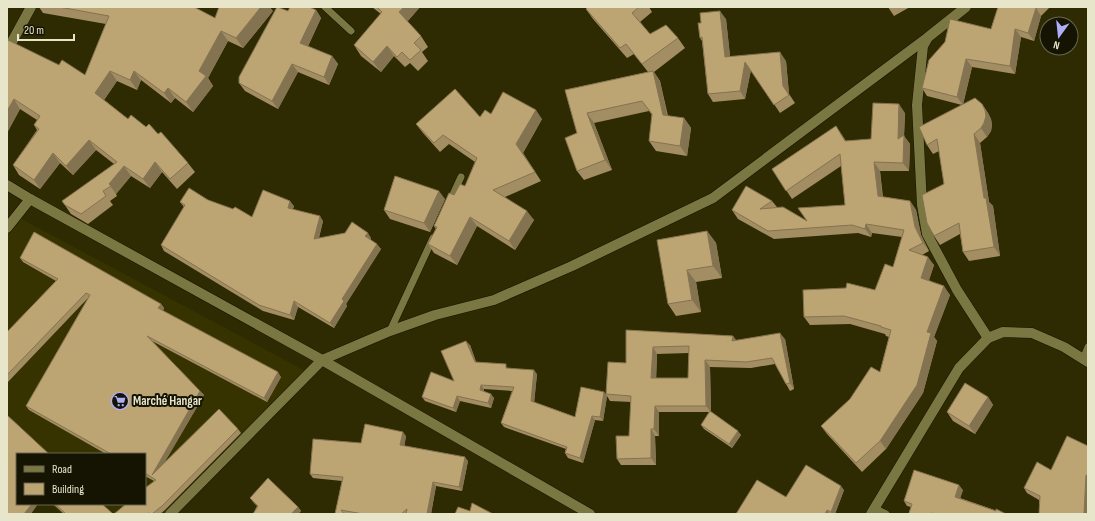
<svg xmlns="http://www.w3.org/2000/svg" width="1095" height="521" font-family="'Sofia Sans Condensed',sans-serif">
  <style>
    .built { fill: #373301 }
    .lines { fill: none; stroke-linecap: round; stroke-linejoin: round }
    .lane-casing { stroke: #161300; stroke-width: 8 }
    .street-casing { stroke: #161300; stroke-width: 11 }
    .lane { stroke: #7b7743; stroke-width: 7 }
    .street { stroke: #7b7743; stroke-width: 10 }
    .wall { fill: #a38d63; fill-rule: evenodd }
    .shaded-wall { fill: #847350 }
    .building { fill: #bda473; stroke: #847350; fill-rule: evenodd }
    .labels { text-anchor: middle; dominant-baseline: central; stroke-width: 4; stroke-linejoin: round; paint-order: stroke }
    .poi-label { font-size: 13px; font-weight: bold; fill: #e7e5ca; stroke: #151301; text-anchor: start }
  </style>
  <rect width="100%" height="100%" fill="#2e2b02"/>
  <polygon class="built" points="16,216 309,373 165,514 62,514 50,504 145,504 145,454 17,454 7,469 7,228"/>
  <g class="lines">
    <defs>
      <g id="lane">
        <polyline points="325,7 351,31"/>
        <polyline points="449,203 461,177"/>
        <polyline points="390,331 433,238"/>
        <polyline points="1083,359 1088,347"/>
        <polyline points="874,508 886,514"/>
      </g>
      <g id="street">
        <polyline points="927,39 923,46 917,105 922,205 927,234 957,290 988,338 1003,332 1032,333 1064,347 1088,362"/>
        <polyline points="7,51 31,7"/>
        <polyline points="7,185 30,199 322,360 590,514"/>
        <polyline points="7,228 30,199"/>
        <polyline points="170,514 322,360 390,331 435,315 494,300 572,266 713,198 927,38 966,7"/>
        <polyline points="871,514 959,368 988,338"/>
      </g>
    </defs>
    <use href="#lane" class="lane-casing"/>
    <use href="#street" class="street-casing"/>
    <use href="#lane" class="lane"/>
    <use href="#street" class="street"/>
  </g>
  <g class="wall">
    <polygon points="39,7 194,7 215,18 273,11 243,48 228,41 208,78 213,86 193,112 175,98 171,103 141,80 137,90 117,81 104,100 128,119 146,127 158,134 188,163 195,172 177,189 162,172 150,188 131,176 116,194 117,196 110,201 113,205 88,224 71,214 62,201 114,164 96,150 73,175 60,163 40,189 19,175 13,165 37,130 34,125 37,120 20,109 7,133 7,43 59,65 85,75 106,24 43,13"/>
    <polygon points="372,7 420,7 407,22 421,36 428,47 422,52 428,61 418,71 410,63 405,67 394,56 381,72 361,56 354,45 381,14"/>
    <polygon points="588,7 649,7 652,12 640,22 650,34 678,38 685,48 654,72 660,81 668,116 684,118 691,128 687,156 656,151 649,141 652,115 649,111 594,123 612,170 584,180 577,171 577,133 565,90 648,72 634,54 627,58 593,19 586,9"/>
    <polygon points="888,7 910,7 894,16"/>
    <polygon points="998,7 1050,7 1041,16 1034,41 1021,37 1015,74 972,67 963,104 982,104 988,113 991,119 992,125 991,131 987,137 980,143 989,202 993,206 1000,256 969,261 963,252 960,234 940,245 934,236 944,184 939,151 933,154 927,145 962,105 927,96 922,88 991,29"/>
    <polygon points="316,10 321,18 308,46 332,56 338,64 329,85 298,72 278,109 245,91 239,83 288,11"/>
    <polygon points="726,19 730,56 786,61 789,94 795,103 780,113 751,70 745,99 713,102 708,94 702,41 700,38"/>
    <polygon points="905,113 904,136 910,144 909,171 880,171 883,197 910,201 916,210 921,235 929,251 922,255 934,265 929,280 950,295 934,337 937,341 923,393 886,449 862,472 827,434 821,426 880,372 889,337 886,336 885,334 850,324 810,325 804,317 875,290 893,267 902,237 872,233 871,237 858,233 774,239 738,219 732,210 772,201 777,207 807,221 845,205 841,166 792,199 772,169 836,126 846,141 871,139"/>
    <polygon points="491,114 542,119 523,153 541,181 505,197 534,220 515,250 477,226 457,265 434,253 428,244 436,229 434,226 454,195 465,186 475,162 449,144 440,152 423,133 416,124 480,117"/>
    <polygon points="445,199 430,232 390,219 384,210"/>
    <polygon points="208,200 252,217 294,206 293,209 323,221 319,238 371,238 370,240 381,249 346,304 347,306 334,328 298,307 294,320 263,311 164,251 161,245 184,207 180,202"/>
    <polygon points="707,231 716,243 722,278 696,282 701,312 676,316 668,304"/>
    <polygon points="20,258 161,304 164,308 163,311 281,377 267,402 152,341 200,391 204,395 164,463 238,429 241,433 165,510 160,514 114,514 154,481 145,476 145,454 106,454 29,410 26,406 88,298 7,383 7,332 56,281 23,262"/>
    <path d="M626 330 733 336 736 340 785 339 794 389 790 391 786 384 775 364 751 368 710 367 711 412 741 435 732 448 704 429 701 425 709 412H659V436H655L656 465H621L617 459 629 436 631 402 610 401 607 396 603 421 595 420 583 463 568 458 565 453 566 449 504 427 501 423 512 391 484 389V392L494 398 491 408 460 401 456 412 425 401 422 397 454 381 470 345 476 362 509 368 537 374 534 402 575 417 606 394 626 363ZM689 353 688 378H656L657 354Z"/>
    <polygon points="988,397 993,405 975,434 953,421 947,412"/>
    <polygon points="406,436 404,446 468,461 462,491 436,486 431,514 335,514 342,481 313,478 310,474 361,443"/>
    <polygon points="1088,446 1088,514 1039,514 1039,500 1027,493 1024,488"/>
    <polygon points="844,490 835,514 736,514 786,497"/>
    <polygon points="963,490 960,498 1006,514 909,514 909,513 911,507 907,506 904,501"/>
    <polygon points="250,498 298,507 301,511 298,514 253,514 257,506 253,502"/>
    <polygon points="53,504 102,504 113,514 64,514"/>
  </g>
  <g class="shaded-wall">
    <polygon points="261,7 270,7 273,11 243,48 236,38"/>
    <polygon points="404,7 420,7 406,23 399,12"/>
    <polygon points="1036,8 1041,16 1034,41 1028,33"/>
    <polygon points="316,10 321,18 306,51 300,43"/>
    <polygon points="720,11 726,19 731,65 725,57"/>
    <polygon points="1015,29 1021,37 1015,74 1010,66"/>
    <polygon points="221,31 228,41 208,78 213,86 193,112 186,102 199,71"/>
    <polygon points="387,46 394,56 381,72 373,62"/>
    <polygon points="780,52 786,61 789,94 795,103 783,86"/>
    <polygon points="332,56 338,64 329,85 324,77"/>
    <polygon points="966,59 972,67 963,105 957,97"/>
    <polygon points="745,62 751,70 745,99 740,91"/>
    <polygon points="292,64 298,72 278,109 272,101"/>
    <polygon points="110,71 117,81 102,103 95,93"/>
    <polygon points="134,71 141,80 137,90 130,80"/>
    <polygon points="653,71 660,81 669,125 663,115"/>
    <polygon points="168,88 175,98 171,103 164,93"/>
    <polygon points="14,99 20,109 7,133 7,111"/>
    <polygon points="899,104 905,113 904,136 910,144 909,171 903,163 898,139"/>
    <polygon points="982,104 988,113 991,119 992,125 991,131 987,137 981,128"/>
    <polygon points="536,110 542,119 523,153 541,181 516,144"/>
    <polygon points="587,113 594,123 612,170 605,160"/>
    <polygon points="684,118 691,128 687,156 680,146"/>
    <polygon points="974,134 980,143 989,202 993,206 1000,256 994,247 984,198"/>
    <polygon points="89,140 96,150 73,175 66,166"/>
    <polygon points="53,153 60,163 40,189 34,180"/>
    <polygon points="155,162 162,172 150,188 143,179"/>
    <polygon points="874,162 880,171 883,205 878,196"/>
    <polygon points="124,166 131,176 116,194 109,184"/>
    <polygon points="439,191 445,199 430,232 424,223"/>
    <polygon points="290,201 294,206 291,213 288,208"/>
    <polygon points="910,201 916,210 921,235 929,251 923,243 915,227"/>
    <polygon points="527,211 534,220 515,250 509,241"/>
    <polygon points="320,216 323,221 317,245 314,239"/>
    <polygon points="470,217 477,226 457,265 450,256"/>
    <polygon points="866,224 872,233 871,237 865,229"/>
    <polygon points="707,231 716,243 722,278 713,266"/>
    <polygon points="368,233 371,238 369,241 365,236"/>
    <polygon points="377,244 381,249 346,304 347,306 334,328 330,323 342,299"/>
    <polygon points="928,257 934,265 927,286 921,278"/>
    <polygon points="687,270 696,282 701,312 692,300"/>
    <polygon points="944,286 950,295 934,337 937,341 923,393 886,449 880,441 927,332"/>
    <polygon points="294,301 298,307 294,320 290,315"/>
    <polygon points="161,304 164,308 161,313 158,308"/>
    <polygon points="780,333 785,339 794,389 790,383"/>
    <polygon points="733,336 737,342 732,341"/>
    <polygon points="466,341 470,345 478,367 475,362"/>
    <polygon points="653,347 657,354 656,385 651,378"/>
    <polygon points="705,360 710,367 711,412 706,406"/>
    <polygon points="534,370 537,374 534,405 531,401"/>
    <polygon points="278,372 281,377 267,402 264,398"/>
    <polygon points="481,385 484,389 483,395 480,390"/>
    <polygon points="200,391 204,395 155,479 152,475"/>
    <polygon points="604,392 607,396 603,421 600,417"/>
    <polygon points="491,394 494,398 491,408 488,403"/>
    <polygon points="457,396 460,401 456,412 453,408"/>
    <polygon points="988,397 993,405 975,434 969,426"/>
    <polygon points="655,406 659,412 659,436 654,429"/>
    <polygon points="592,416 595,420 583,463 580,458"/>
    <polygon points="651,429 655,436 656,465 651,458"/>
    <polygon points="738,431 741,435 732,448 729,444"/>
    <polygon points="403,432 406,436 404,449 400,445"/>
    <polygon points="465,457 468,461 462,491 459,487"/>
    <polygon points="1086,475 1088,478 1088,514 1084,514"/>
    <polygon points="433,482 436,486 431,514 427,514"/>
    <polygon points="959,485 963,490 959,502 955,497"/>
    <polygon points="841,486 844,490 835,514 832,514 831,512"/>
    <polygon points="32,504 38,504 31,514 24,514"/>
    <polygon points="298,507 301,511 298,514 291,514"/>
    <polygon points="827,510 830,514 825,514"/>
  </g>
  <g class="building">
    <polygon points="59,7 194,7 215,18 219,7 261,7 236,38 221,31 199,71 206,76 186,102 168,88 164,93 134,71 130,80 110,71 95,93 128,119 131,115 146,127 149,124 158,134 161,132 188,163 170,179 155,162 143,179 124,166 109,184 111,186 103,191 106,196 81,214 65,205 62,201 117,162 89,140 66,166 53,153 34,180 13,165 39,129 34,125 40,116 14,99 7,111 7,43 8,40 59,65 62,60 85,75 109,16"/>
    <polygon points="277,7 288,11 290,7 309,7 316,10 300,43 332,56 324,77 292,64 272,101 239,83 239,77"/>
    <polygon points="377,7 404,7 399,12 421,36 414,43 421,50 410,60 402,52 397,57 387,46 373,62 354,45 382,12"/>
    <polygon points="588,7 639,7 632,13 650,34 666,25 678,38 642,64 626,44 620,48 586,9"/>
    <polygon points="998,7 1037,7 1036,8 1028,33 1015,29 1010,66 966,59 957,97 922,88 929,60 945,42 950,19 991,29"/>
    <polygon points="720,11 725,57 780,52 783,86 789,95 774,105 745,62 740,91 708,94 702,37 700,38 698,23 701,23 700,13"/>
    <polygon points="653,71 663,115 684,118 680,146 649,141 652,114 642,101 587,113 605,160 577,171 565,138 577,133 565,90"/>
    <polygon points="455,89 480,117 485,110 491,114 503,92 536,110 516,144 535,172 493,190 527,211 509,241 470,217 450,256 428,244 437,227 434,226 449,193 454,195 460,184 465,186 477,158 443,135 434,143 416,124"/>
    <polygon points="975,98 982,104 985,110 986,116 984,123 981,128 974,134 984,198 986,198 994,247 963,252 959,223 934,236 927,223 922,195 944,184 937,139 927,145 919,127"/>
    <polygon points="873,103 899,104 898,139 904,135 903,163 874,162 878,196 910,201 915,227 923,243 909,250 928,257 921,278 944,286 927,332 931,333 917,385 880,441 856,463 821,426 850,399 871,367 880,372 891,330 881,327 881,326 844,316 804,317 803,290 846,288 847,283 875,290 885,264 893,267 904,230 866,224 865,229 852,225 768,231 732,210 746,186 772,201 760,209 783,207 807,221 798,208 845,205 840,154 786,191 772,169 836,126 845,141 871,139"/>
    <polygon points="395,176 439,191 424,223 384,210"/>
    <polygon points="189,188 208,200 233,209 235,207 252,217 263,190 290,201 288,208 320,216 314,239 345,233 352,222 368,233 365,236 377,244 342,299 344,301 330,323 294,301 290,315 259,305 161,245 185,205 180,202"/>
    <polygon points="707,231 713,266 687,270 692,300 668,304 657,240"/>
    <polygon points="34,232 161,304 158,308 278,372 264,398 147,336 200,391 152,475 219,409 238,429 162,506 152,514 148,513 147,514 114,514 126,504 145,504 145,488 156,480 145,473 145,454 111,454 26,406 90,295 86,293 7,375 7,332 58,279 20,258"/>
    <path d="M626 330 733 336 732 341 780 333 790 383 786 384 772 358 746 362 705 360 706 406H655L654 429H651V458L617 459 616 436H629L631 396 606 394 608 362 626 363ZM689 346 688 378H651L653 347Z"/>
    <polygon points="466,341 475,362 506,364 506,368 534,370 531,401 575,417 581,387 604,392 600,417 592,416 580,458 565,453 567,447 501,423 514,387 481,385 480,390 491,394 488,403 457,396 453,408 422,397 431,372 454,381 441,351"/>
    <polygon points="965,383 988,397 969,426 947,412"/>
    <polygon points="710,411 738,431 729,444 701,425"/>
    <polygon points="7,415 49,454 17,454 17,504 32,504 24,514 7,514"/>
    <polygon points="365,424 403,432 400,445 465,457 459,487 433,482 427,514 406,514 407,509 401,514 363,514 341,510 344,514 335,514 343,477 310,474 313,439 361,443"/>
    <polygon points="1067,436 1088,446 1088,476 1086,475 1084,514 1039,514 1040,496 1024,488 1037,462 1051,470"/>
    <polygon points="806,465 841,486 831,512 827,510 825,514 736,514 757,480 786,497"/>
    <polygon points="914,470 959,485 955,497 996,511 996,509 1006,514 934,514 931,513 931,514 912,514 909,513 912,504 904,501"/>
    <polygon points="268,478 298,507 291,514 253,514 258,506 250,498"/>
    <polygon points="472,503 493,514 455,514 458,507 470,511"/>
    <polygon points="55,504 102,504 113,514 66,514"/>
  </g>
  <defs>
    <symbol id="supermarket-ring" viewBox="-11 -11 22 22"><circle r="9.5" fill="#151301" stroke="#afaefa" stroke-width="1.5"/><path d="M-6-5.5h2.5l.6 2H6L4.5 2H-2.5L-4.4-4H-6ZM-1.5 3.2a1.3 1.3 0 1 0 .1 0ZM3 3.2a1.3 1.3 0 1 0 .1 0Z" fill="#afaefa"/></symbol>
  </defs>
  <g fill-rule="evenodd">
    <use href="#supermarket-ring" x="110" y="391" width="20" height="20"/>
  </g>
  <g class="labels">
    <g class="poi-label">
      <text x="133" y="401">Marché Hangar</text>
    </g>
  </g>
  <rect width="1095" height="521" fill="none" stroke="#e7e5ca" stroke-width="16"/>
  <rect x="16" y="453" width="130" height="52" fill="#151301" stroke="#696751"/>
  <rect x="24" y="466" width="20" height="6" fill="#7b7743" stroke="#696751"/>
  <text x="52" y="473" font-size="12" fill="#e7e5ca">Road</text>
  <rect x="24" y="483" width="20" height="12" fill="#bda473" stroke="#696751"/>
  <text x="52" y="493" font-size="12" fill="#e7e5ca">Building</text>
  <g transform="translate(1059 36) rotate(195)"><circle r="19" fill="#151301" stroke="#696751"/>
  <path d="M0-3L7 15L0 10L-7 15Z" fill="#afaefa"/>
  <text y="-6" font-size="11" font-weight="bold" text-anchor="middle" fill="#e7e5ca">N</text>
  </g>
  <path d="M18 34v6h56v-6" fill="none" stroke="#e7e5ca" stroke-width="2"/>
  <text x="24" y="34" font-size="12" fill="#e7e5ca" stroke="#151301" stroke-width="3" paint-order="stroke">20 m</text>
</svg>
